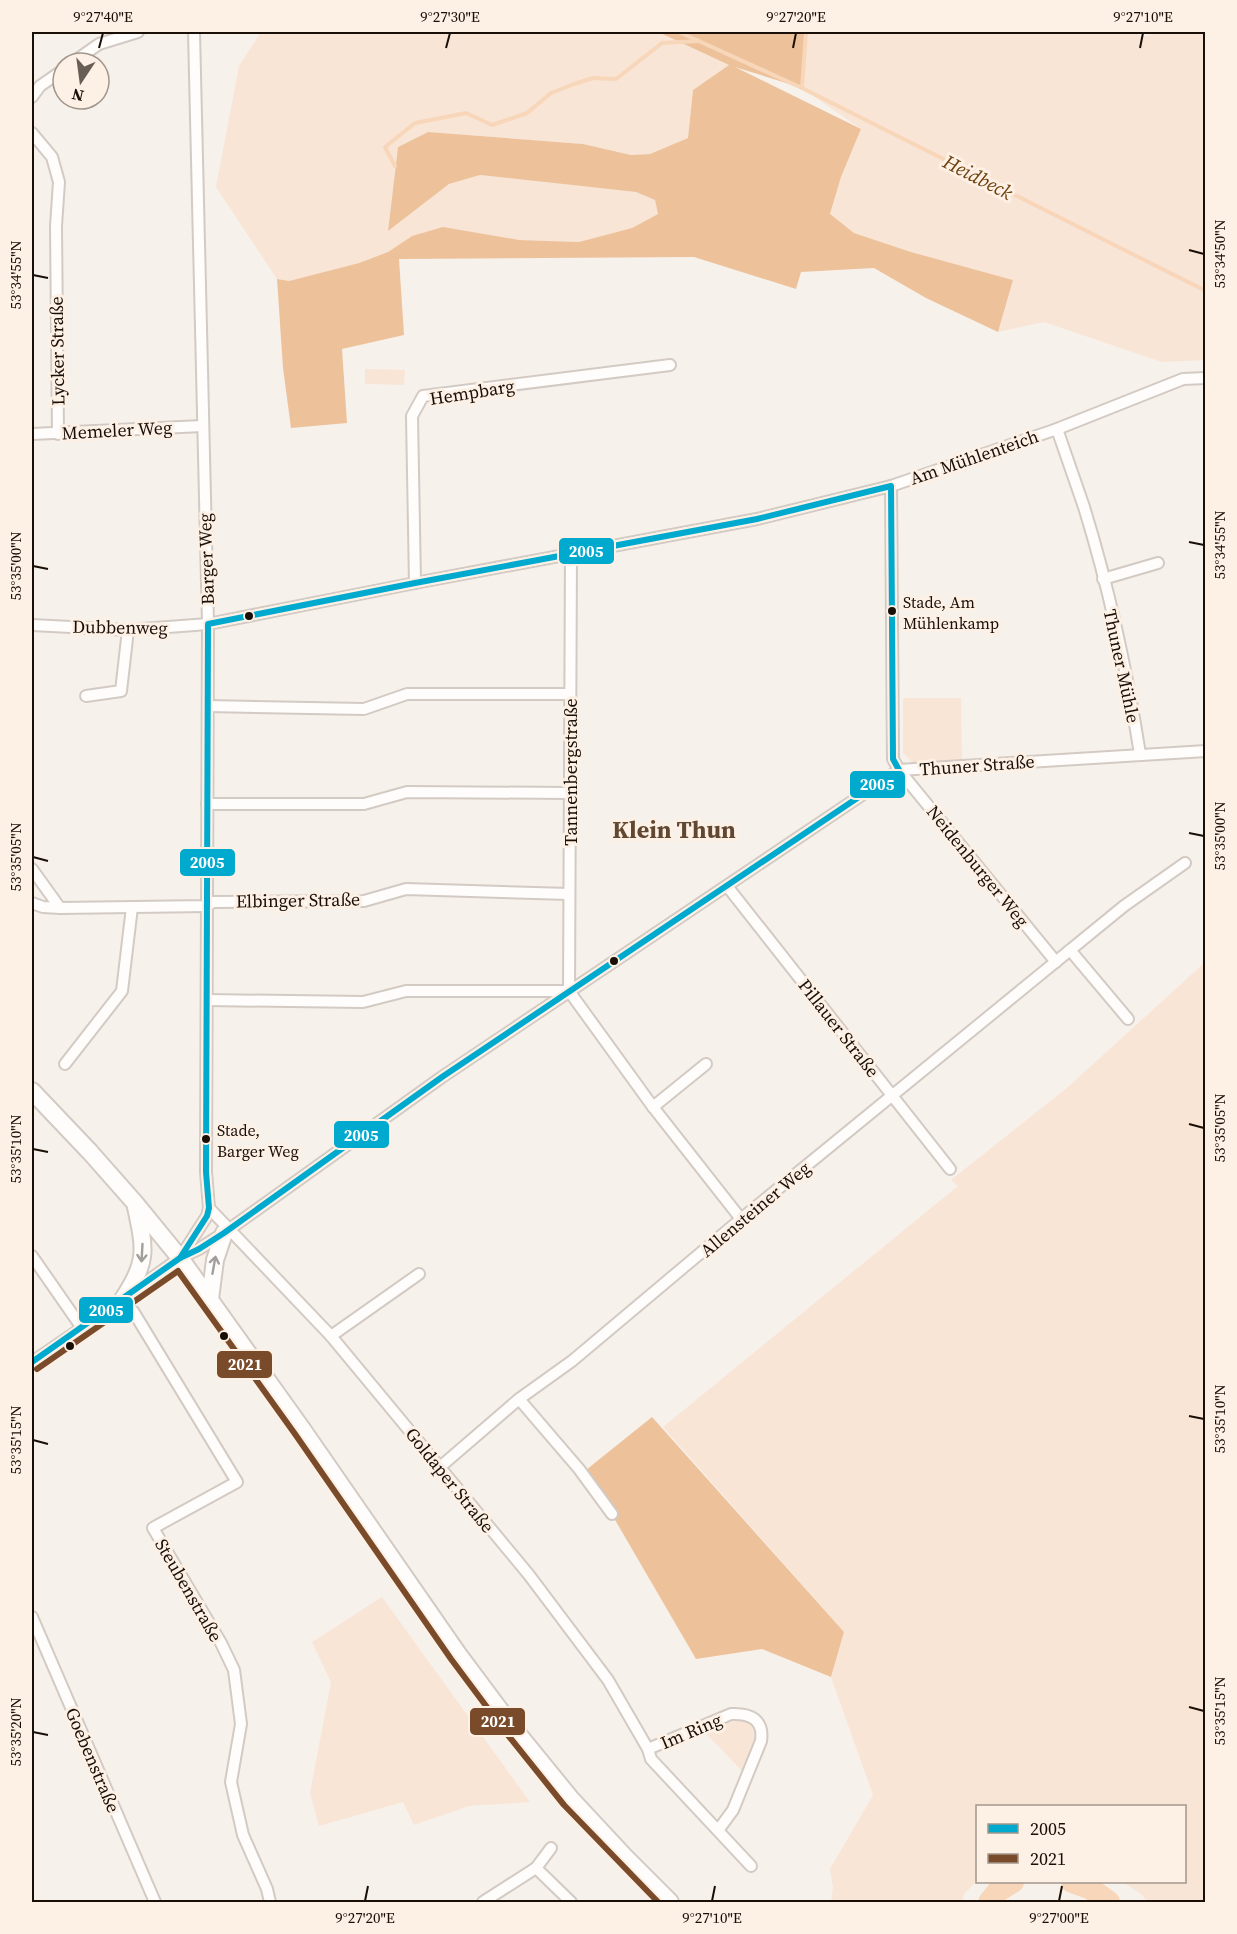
<svg xmlns="http://www.w3.org/2000/svg" width="1237" height="1934" font-family="'Source Serif 4',serif">
  <style>
    .green { fill: #f9e5d6 }
    .forest { fill: #edc29b }
    .lines { fill: none; stroke-linecap: round; stroke-linejoin: round }
    .stream { stroke: #f7d6b9; stroke-width: 4 }
    .river { stroke: #f7d6b9; stroke-width: 22 }
    .street-casing { stroke: #d3cac3; stroke-width: 14 }
    .primary-casing { stroke: #d3cac3; stroke-width: 20 }
    .street { stroke: #fefdfc; stroke-width: 10 }
    .primary { stroke: #fefdfc; stroke-width: 16 }
    .bus-1-casing { stroke: #fdf0e5; stroke-width: 10 }
    .bus-2-casing { stroke: #fdf0e5; stroke-width: 10 }
    .bus-1 { stroke: #00a9ce; stroke-width: 6 }
    .bus-2 { stroke: #7a4b2a; stroke-width: 6 }
    .oneway { stroke: #a29e9a }
    .ticks { fill: none; stroke: #190f06; stroke-width: 2 }
    .bus-dot { fill: #190f06; stroke: #fdf0e5; stroke-width: 2 }
    .labels { text-anchor: middle; dominant-baseline: central; stroke-width: 6; stroke-linejoin: round; paint-order: stroke }
    .bus-label { font-size: 16px; fill: #190f06; stroke: #fdf0e5; text-anchor: start }
    .street-label { font-size: 18px; fill: #190f06; stroke: #fdf0e5 }
    .water-label { font-size: 20px; font-style: italic; fill: #70410d; stroke: #fdf0e5 }
    .district-label { font-size: 24px; font-weight: bold; fill: #614731; stroke: #fdf0e5 }
    .line-badge { stroke: #fdf0e5; stroke-width: 2 }
    .badge-label { font-size: 16px; text-anchor: middle; font-weight: bold; fill: #fff }
    .neatline { fill: none; stroke: #190f06; stroke-width: 2 }
    .ticks-label { font-size: 15px; text-anchor: middle; fill: #190f06 }
  </style>
  <rect width="100%" height="100%" fill="#f7f1eb"/>
  <g class="green">
    <polygon points="261,32 429,32 435,34 456,32 658,32 729,65 693,90 688,138 650,154 631,155 583,144 428,132 398,147 388,230 449,184 480,175 636,192 655,200 658,214 632,228 579,242 412,236 388,252 359,263 289,281 277,279 216,187 239,66"/>
    <polygon points="806,32 1136,32 1142,37 1163,32 1205,32 1205,360 1162,362 1044,322 998,332 1013,280 911,252 854,233 830,215 840,180 861,129 802,88"/>
    <polygon points="365,369 405,370 404,385 365,384"/>
    <polygon points="903,698 961,698 962,760 914,764 903,753"/>
    <polygon points="1205,956 1205,1902 1148,1902 1141,1894 1123,1882 1184,1882 1184,1806 978,1806 977,1881 964,1894 962,1902 831,1902 833,1887 830,1869 873,1795 831,1677 844,1632 663,1427 958,1186 951,1180 1068,1087 1202,965"/>
    <polygon points="382,1597 530,1802 469,1806 414,1825 403,1802 319,1826 310,1793 331,1682 312,1642"/>
    <polygon points="741,1719 754,1724 757,1735 756,1741 742,1771 704,1731"/>
  </g>
  <g class="forest">
    <polygon points="658,32 806,32 802,88 735,67 861,129 841,177 830,214 854,233 911,252 1013,280 998,332 926,298 874,268 801,272 796,289 694,257 399,259 404,335 342,349 347,423 291,428 283,368 277,279 289,281 359,263 388,252 412,236 443,227 519,240 579,242 632,228 658,214 655,200 636,192 480,175 449,184 388,231 398,147 428,132 583,144 631,155 650,154 688,138 693,90 729,65"/>
    <polygon points="652,1417 844,1632 831,1677 762,1649 696,1659 586,1470"/>
  </g>
  <g class="lines">
    <g class="stream">
      <polyline points="679,32 802,88"/>
      <polyline points="806,32 802,88 1206,291"/>
      <polyline points="395,166 385,147 415,123 466,113 492,125 527,113 551,93 574,84 593,78 616,79 662,43 699,41"/>
    </g>
    <g class="river">
      <polyline points="1072,1882 1091,1889 1109,1902"/>
      <polyline points="989,1902 997,1892 1013,1882"/>
    </g>
    <defs>
      <g id="street">
        <polyline points="72,63 99,44 138,32"/>
        <polyline points="32,97 40,86 63,70"/>
        <polyline points="32,133 52,157 59,182 56,226 58,434"/>
        <path d="M1057 429C1066 455 1075 481 1084 507 1109 588 1127 672 1140 754"/>
        <polyline points="32,434 202,426"/>
        <polyline points="891,486 893,759 899,770 1056,962"/>
        <polyline points="1103,579 1158,563"/>
        <polyline points="415,583 412,416 423,396 670,365"/>
        <polyline points="32,625 128,630 208,624 415,583 757,519 891,486 1057,429 1183,379 1206,378"/>
        <polyline points="86,696 121,691 128,630"/>
        <polyline points="208,706 364,709 407,694 570,694"/>
        <polyline points="207,804 364,804 407,792 570,793"/>
        <polyline points="32,869 60,908"/>
        <polyline points="727,886 950,1169"/>
        <polyline points="32,903 43,907 60,908 207,906 213,902 364,901 406,889 569,894"/>
        <polyline points="1070,950 1128,1019"/>
        <polyline points="569,991 571,553"/>
        <polyline points="569,991 653,1107 741,1219"/>
        <polyline points="207,1000 363,1002 406,991 569,991"/>
        <polyline points="65,1064 122,991 132,907"/>
        <polyline points="653,1107 706,1064"/>
        <polyline points="209,1208 331,1336 529,1575 608,1680 648,1749"/>
        <polyline points="32,1256 82,1328"/>
        <polyline points="180,1258 207,1216 209,1208 206,1172 208,624 194,32"/>
        <polyline points="133,1311 237,1482 153,1528 221,1643 234,1670 241,1724 231,1782 243,1835 267,1889 270,1902"/>
        <polyline points="331,1336 419,1274"/>
        <polyline points="32,1362 82,1328 180,1258 199,1249 224,1233 442,1077 899,770 1206,751"/>
        <polyline points="519,1399 579,1469 612,1514"/>
        <polyline points="440,1467 519,1399 572,1361 741,1219 1124,906 1185,863"/>
        <polyline points="32,1617 155,1902"/>
        <path d="M719 1829 733 1810 761 1741C764 1720 751 1713 731 1714L648 1749 651 1759 751 1866"/>
        <polyline points="536,1868 571,1902"/>
        <polyline points="483,1902 536,1868 551,1848"/>
      </g>
      <g id="primary">
        <polyline points="32,1091 90,1152 135,1203 180,1258 302,1429 458,1654 514,1729 571,1799 625,1857 670,1902"/>
        <path d="M123 1299C148 1262 145 1249 136 1207"/>
        <polyline points="210,1299 215,1260 224,1233"/>
      </g>
    </defs>
    <use href="#street" class="street-casing"/>
    <use href="#primary" class="primary-casing"/>
    <use href="#street" class="street"/>
    <use href="#primary" class="primary"/>
    <defs>
      <g id="bus-1">
        <polygon points="891,486 893,759 899,770 442,1077 224,1233 199,1249 180,1258 207,1216 209,1208 206,1172 208,624 415,583 757,519"/>
        <polyline points="32,1362 180,1258"/>
      </g>
      <polyline id="bus-2" points="37,1369 178,1271 295,1434 451,1659 507,1734 564,1805 658,1902"/>
    </defs>
    <use href="#bus-1" class="bus-1-casing"/>
    <use href="#bus-2" class="bus-2-casing"/>
    <use href="#bus-1" class="bus-1"/>
    <use href="#bus-2" class="bus-2"/>
  </g>
  <defs><path id="oneway-shaft" d="M-6 0H5M1.5-3L5.5 0L1.5 3" fill="none" stroke-width="1.6" stroke-linecap="round" stroke-linejoin="round" transform="scale(1.5)"/></defs>
  <g class="oneway">
    <use href="#oneway-shaft" transform="translate(142 1253) rotate(93)"/>
    <use href="#oneway-shaft" transform="translate(214 1265) rotate(-80)"/>
  </g>
  <path class="ticks" d="M99 48 103 33M446 48 450 33M793 48 796 33M1140 48 1143 33M1189 250 1204 254M33 275 48 278M1189 542 1204 545M33 566 48 569M1189 833 1204 836M33 857 48 861M1189 1124 1204 1128M33 1149 48 1152M1189 1416 1204 1419M33 1440 48 1444M1189 1707 1204 1711M33 1732 48 1735M365 1901 368 1886M712 1901 715 1886M1059 1901 1062 1886"/>
  <g class="bus-dot">
    <circle cx="892" cy="611" r="5"/>
    <circle cx="249" cy="616" r="5"/>
    <circle cx="614" cy="961" r="5"/>
    <circle cx="206" cy="1139" r="5"/>
    <circle cx="224" cy="1336" r="5"/>
    <circle cx="70" cy="1346" r="5"/>
  </g>
  <g class="labels">
    <g class="bus-label">
      <text x="903" y="602">Stade, Am<tspan x="903" dy="21">Mühlenkamp</tspan></text>
      <text x="217" y="1130">Stade,<tspan x="217" dy="21">Barger Weg</tspan></text>
    </g>
    <g class="street-label">
      <text transform="translate(57 351) rotate(-91)">Lycker Straße</text>
      <text transform="translate(472 392) rotate(-9)">Hempbarg</text>
      <text transform="translate(117 430) rotate(-3)">Memeler Weg</text>
      <text transform="translate(974 457) rotate(-19)">Am Mühlenteich</text>
      <text transform="translate(206 559) rotate(-92)">Barger Weg</text>
      <text transform="translate(120 627) rotate(1)">Dubbenweg</text>
      <text transform="translate(1122 666) rotate(78)">Thuner Mühle</text>
      <text transform="translate(977 765) rotate(-4)">Thuner Straße</text>
      <text transform="translate(570 772) rotate(-90)">Tannenbergstraße</text>
      <text transform="translate(978 866) rotate(51)">Neidenburger Weg</text>
      <text transform="translate(298 900) rotate(-1)">Elbinger Straße</text>
      <text transform="translate(839 1028) rotate(52)">Pillauer Straße</text>
      <text transform="translate(755 1209) rotate(-40)">Allensteiner Weg</text>
      <text transform="translate(450 1480) rotate(51)">Goldaper Straße</text>
      <text transform="translate(189 1590) rotate(60)">Steubenstraße</text>
      <text transform="translate(691 1731) rotate(-23)">Im Ring</text>
      <text transform="translate(93 1760) rotate(67)">Goebenstraße</text>
    </g>
    <g class="water-label">
      <text transform="translate(978 177) rotate(27)">Heidbeck</text>
    </g>
    <g class="district-label">
      <text x="674" y="829">Klein Thun</text>
    </g>
  </g>
  <g class="line-badge">
    <rect x="558" y="537" width="57" height="28" rx="6" fill="#00a9ce"/>
    <rect x="849" y="770" width="57" height="29" rx="6" fill="#00a9ce"/>
    <rect x="179" y="848" width="57" height="29" rx="6" fill="#00a9ce"/>
    <rect x="333" y="1120" width="57" height="29" rx="6" fill="#00a9ce"/>
    <rect x="78" y="1296" width="56" height="28" rx="6" fill="#00a9ce"/>
    <rect x="216" y="1350" width="57" height="29" rx="6" fill="#7a4b2a"/>
    <rect x="469" y="1707" width="57" height="29" rx="6" fill="#7a4b2a"/>
  </g>
  <g class="badge-label">
    <text x="586" y="557">2005</text>
    <text x="877" y="790">2005</text>
    <text x="207" y="868">2005</text>
    <text x="361" y="1141">2005</text>
    <text x="106" y="1316">2005</text>
    <text x="245" y="1370">2021</text>
    <text x="498" y="1727">2021</text>
  </g>
  <rect width="1237" height="1934" fill="none" stroke="#fdf0e5" stroke-width="66"/>
  <rect x="976" y="1805" width="210" height="78" fill="#fdf0e5" stroke="#a2968c" stroke-width="1.5"/>
  <rect x="988" y="1824" width="30" height="9" fill="#00a9ce" stroke="#a2968c" stroke-width="1.5"/>
  <text x="1030" y="1835" font-size="18" fill="#190f06">2005</text>
  <rect x="988" y="1854" width="30" height="9" fill="#7a4b2a" stroke="#a2968c" stroke-width="1.5"/>
  <text x="1030" y="1865" font-size="18" fill="#190f06">2021</text>
  <g transform="translate(81 81) rotate(193)"><circle r="28" fill="#fdf0e5" stroke="#a2968c" stroke-width="1.5"/>
  <path d="M0-4.5L10 22L0 15L-10 22Z" fill="#675e56"/>
  <text y="-9" font-size="16" font-weight="bold" text-anchor="middle" fill="#190f06">N</text>
  </g>
  <rect x="33" y="33" width="1171" height="1868" class="neatline"/>
  <g class="ticks-label">
    <text x="103" y="22">9°27'40"E</text>
    <text x="450" y="22">9°27'30"E</text>
    <text x="796" y="22">9°27'20"E</text>
    <text x="1143" y="22">9°27'10"E</text>
    <text transform="translate(1220 254) rotate(-90)" y="5">53°34'50"N</text>
    <text transform="translate(16 275) rotate(-90)" y="5">53°34'55"N</text>
    <text transform="translate(1220 545) rotate(-90)" y="5">53°34'55"N</text>
    <text transform="translate(16 566) rotate(-90)" y="5">53°35'00"N</text>
    <text transform="translate(1220 836) rotate(-90)" y="5">53°35'00"N</text>
    <text transform="translate(16 857) rotate(-90)" y="5">53°35'05"N</text>
    <text transform="translate(1220 1128) rotate(-90)" y="5">53°35'05"N</text>
    <text transform="translate(16 1149) rotate(-90)" y="5">53°35'10"N</text>
    <text transform="translate(1220 1419) rotate(-90)" y="5">53°35'10"N</text>
    <text transform="translate(16 1440) rotate(-90)" y="5">53°35'15"N</text>
    <text transform="translate(1220 1711) rotate(-90)" y="5">53°35'15"N</text>
    <text transform="translate(16 1732) rotate(-90)" y="5">53°35'20"N</text>
    <text x="365" y="1923">9°27'20"E</text>
    <text x="712" y="1923">9°27'10"E</text>
    <text x="1059" y="1923">9°27'00"E</text>
  </g>
</svg>
